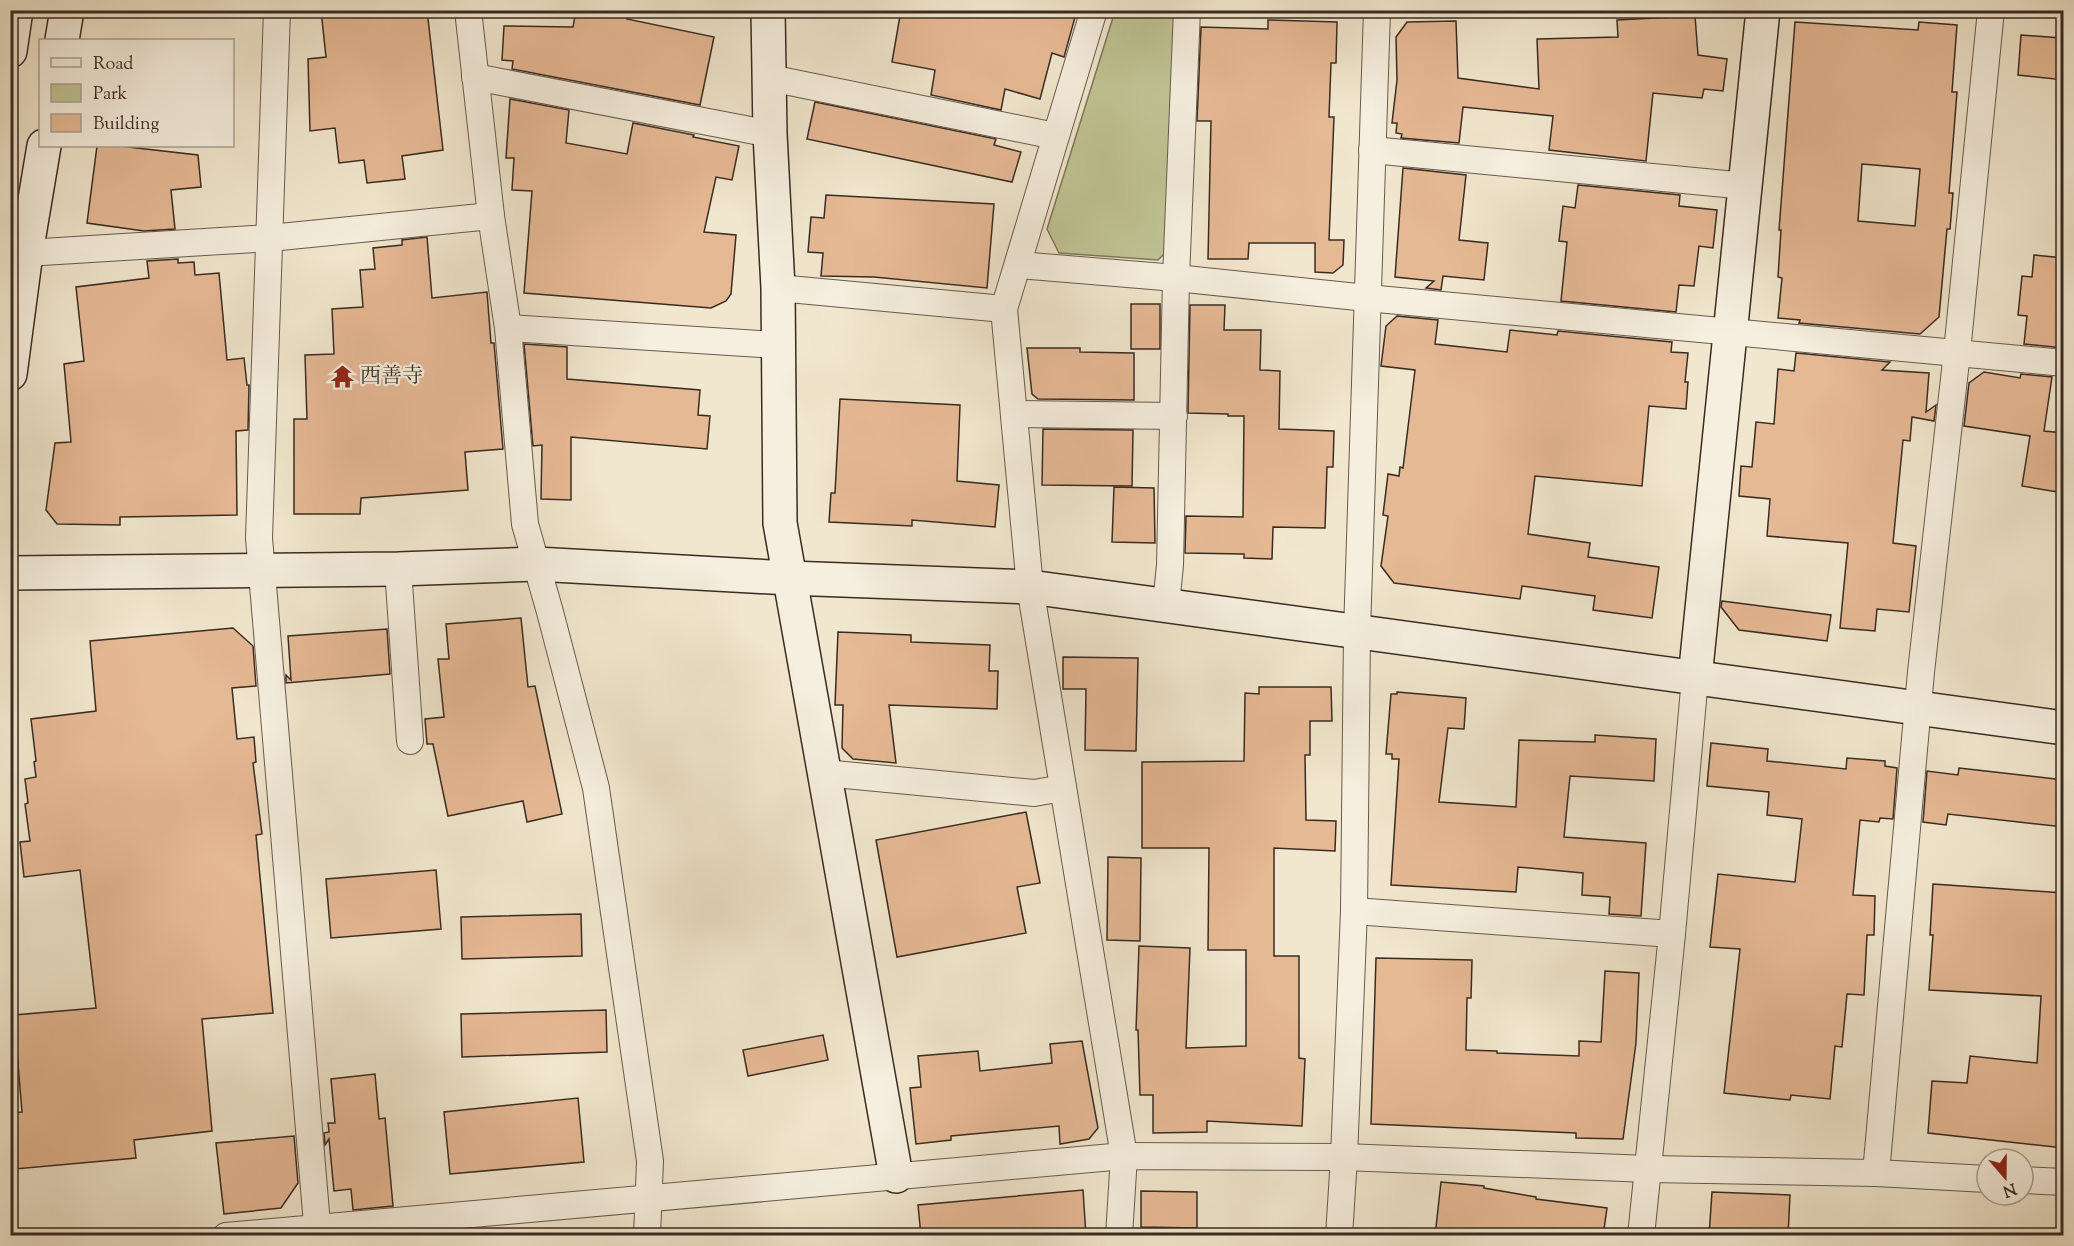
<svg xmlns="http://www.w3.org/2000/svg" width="2074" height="1246" font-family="'Sorts Mill Goudy','Noto Serif JP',serif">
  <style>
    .green { fill: #c0c495; stroke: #7c785c; stroke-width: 1.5 }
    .building { fill: #e6b995; stroke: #392b23; stroke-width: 1.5; fill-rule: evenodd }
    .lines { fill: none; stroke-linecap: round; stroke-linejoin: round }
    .street-casing { stroke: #675a4e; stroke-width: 28 }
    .secondary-casing { stroke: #392b23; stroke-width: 36 }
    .street { stroke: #f6efdf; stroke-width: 26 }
    .secondary { stroke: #f6efdf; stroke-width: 33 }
    .labels { text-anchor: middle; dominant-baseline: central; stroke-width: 4.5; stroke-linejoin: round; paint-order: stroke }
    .poi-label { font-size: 21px; fill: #392b23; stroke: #f6efdf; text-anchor: start }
  </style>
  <rect width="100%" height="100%" fill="#f1e7ce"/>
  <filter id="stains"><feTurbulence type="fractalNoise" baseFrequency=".00333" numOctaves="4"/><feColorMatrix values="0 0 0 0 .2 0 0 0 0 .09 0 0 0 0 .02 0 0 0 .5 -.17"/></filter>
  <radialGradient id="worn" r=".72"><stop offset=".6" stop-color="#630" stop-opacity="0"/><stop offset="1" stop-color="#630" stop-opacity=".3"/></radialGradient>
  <polygon class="green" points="1115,11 1175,11 1169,249 1158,260 1059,253 1047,229"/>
  <g class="building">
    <polygon points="321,10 427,10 443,150 402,156 405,179 367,183 364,160 339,163 335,128 310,131 308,59 326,57"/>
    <polygon points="576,10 629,10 627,19 714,37 700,105 512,69 513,61 502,60 504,26 573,27"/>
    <polygon points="901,10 1077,10 1064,57 1052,53 1040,99 1005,89 1001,110 931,95 935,70 892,62"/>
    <polygon points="1695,16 1698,55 1727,59 1723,91 1704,89 1702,98 1653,93 1646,161 1549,150 1553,116 1463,107 1459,143 1401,138 1402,134 1396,133 1397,123 1392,123 1397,80 1396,37 1407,22 1456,21 1458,78 1539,89 1537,39 1618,37 1617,20"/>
    <polygon points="1268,20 1337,22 1336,63 1331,63 1329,117 1334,117 1329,240 1344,240 1343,265 1333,273 1315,272 1315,243 1249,243 1248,259 1208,259 1211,121 1197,121 1201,27 1268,29"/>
    <path d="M1795 22 1918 30 1919 22 1957 25 1952 92H1957L1949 193H1953L1950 229H1947L1939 317 1920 334 1799 323 1800 320 1778 318 1782 278 1778 277 1781 230H1779ZM1862 164 1920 169 1915 226 1858 221Z"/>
    <polygon points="2021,35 2061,38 2060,40 2064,41 2064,80 2018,75"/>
    <polygon points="510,99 569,110 566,143 627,154 633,123 694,135 693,137 739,146 732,180 716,177 704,232 736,235 731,294 726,301 711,308 524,293 532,191 512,190 514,158 506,158"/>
    <polygon points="815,102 996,139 994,145 1021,152 1012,182 807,139"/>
    <polygon points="97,146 119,146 198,155 201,187 171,190 175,229 144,231 87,223"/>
    <polygon points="1403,168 1466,175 1459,240 1488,243 1484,280 1443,276 1441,290 1426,288 1434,281 1395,277"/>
    <polygon points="1578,185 1680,195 1679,206 1717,210 1713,248 1699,246 1694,286 1679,285 1676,312 1561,301 1567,242 1559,241 1563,206 1575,208"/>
    <polygon points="826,195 994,204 987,288 874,277 821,276 823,253 808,252 811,217 824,218"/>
    <polygon points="427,237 432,298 487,292 491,343 494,343 503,449 465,452 468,490 361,498 360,514 294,514 294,419 307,419 305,355 334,354 332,309 363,307 360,270 375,269 373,248 402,245 402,240"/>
    <polygon points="2034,255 2064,258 2064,348 2024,344 2027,316 2018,315 2022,276 2032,277"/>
    <polygon points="178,259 178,263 194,262 195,275 219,273 227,360 244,358 247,385 249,385 248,430 236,431 237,515 120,517 120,525 57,524 46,510 55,443 71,442 64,364 84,361 76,287 149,278 147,261"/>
    <rect x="1131" y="304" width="29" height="45"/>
    <polygon points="1190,305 1225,305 1224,330 1261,330 1260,370 1280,371 1279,429 1334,431 1333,467 1327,467 1325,528 1273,527 1272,559 1244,558 1244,554 1185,553 1186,516 1243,517 1244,416 1228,416 1228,414 1188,413"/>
    <polygon points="1397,316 1438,320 1435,344 1507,352 1510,330 1557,335 1558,331 1672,342 1671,352 1688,353 1685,382 1688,382 1686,409 1649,406 1642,486 1535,476 1528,534 1590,543 1588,557 1659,567 1652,618 1593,610 1595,596 1522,586 1520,599 1394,583 1381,566 1388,516 1383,515 1388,474 1399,476 1400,467 1403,468 1415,370 1381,366 1386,326"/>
    <polygon points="524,344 567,347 567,379 700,390 698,415 710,416 707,449 571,437 571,500 541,499 542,445 533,446"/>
    <polygon points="1027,348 1080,348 1080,352 1134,353 1134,400 1038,399 1032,394"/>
    <polygon points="1796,353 1890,362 1882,370 1929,373 1926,412 1936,405 1934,421 1912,417 1910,441 1903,440 1893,543 1916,546 1909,612 1877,609 1875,631 1840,628 1848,543 1767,536 1770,499 1739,496 1741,466 1752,467 1756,422 1774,424 1778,369 1794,371"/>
    <polygon points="1984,372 2020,378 2021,374 2052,377 2044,431 2064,433 2064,493 2022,486 2030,436 1964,426 1969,383"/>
    <polygon points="840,399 960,405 957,481 999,485 995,527 912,520 912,526 829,522 831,493 835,493"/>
    <polygon points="1043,429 1133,430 1132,486 1042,485"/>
    <polygon points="1114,487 1154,488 1155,543 1112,542"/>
    <polygon points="1722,601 1831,615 1827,641 1739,630 1721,607"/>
    <polygon points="521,618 528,687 535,686 562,814 527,822 523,801 448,816 433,744 427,744 425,719 444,717 438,659 449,659 446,624"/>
    <polygon points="233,628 253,646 256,686 232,688 237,739 254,737 256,762 253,763 262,834 256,835 273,1013 202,1019 212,1131 134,1140 136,1158 15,1169 10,1113 22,1112 14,1015 96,1008 80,870 24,877 20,842 30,841 25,804 28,803 25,779 36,777 34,762 36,761 31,719 96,711 90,641"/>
    <polygon points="387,629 390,674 286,683 286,675 291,680 288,636"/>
    <polygon points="838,632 911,635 911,642 990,645 989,671 998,671 997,709 889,705 896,763 853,759 842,748 843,705 835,705"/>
    <polygon points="1063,657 1138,658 1136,751 1085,750 1086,689 1063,689"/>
    <polygon points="1259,687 1331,687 1332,721 1310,721 1310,755 1305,755 1306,820 1336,821 1335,851 1274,848 1274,956 1299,956 1299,1058 1305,1059 1302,1126 1207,1121 1207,1132 1153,1133 1153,1095 1140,1095 1138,1030 1136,1030 1139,946 1190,948 1186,1048 1246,1046 1246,950 1208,950 1209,848 1142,848 1142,762 1244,761 1245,693 1259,694"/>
    <polygon points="1397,692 1466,698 1464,729 1448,728 1439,802 1516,807 1519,740 1595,742 1595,735 1656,739 1654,781 1570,776 1564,837 1646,843 1641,916 1609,914 1610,897 1582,895 1583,873 1518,867 1516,892 1391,885 1399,759 1392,759 1392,754 1386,754 1391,694 1397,694"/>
    <polygon points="1711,743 1768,749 1767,761 1846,769 1847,758 1885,761 1885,766 1897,768 1893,819 1880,818 1879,822 1860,820 1853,895 1875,896 1874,935 1867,935 1864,995 1847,994 1842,1047 1835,1046 1830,1099 1791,1095 1790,1100 1724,1093 1740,949 1710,947 1718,874 1795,882 1802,819 1767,815 1769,792 1707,786"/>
    <polygon points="1959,768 2064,780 2064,827 1948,814 1946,825 1923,822 1927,771 1958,775"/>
    <polygon points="1026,812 1040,883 1017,887 1026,933 897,957 876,840"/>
    <polygon points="1108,857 1141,858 1140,941 1107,940"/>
    <polygon points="436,870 441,929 331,938 326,879"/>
    <polygon points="1933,884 2064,893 2064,1148 1928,1133 1932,1081 1967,1083 1970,1056 2037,1063 2041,996 1929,990 1933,935 1930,935"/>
    <polygon points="581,914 582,956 462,959 461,917"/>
    <polygon points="1376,958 1472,960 1471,998 1467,998 1466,1050 1497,1051 1497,1053 1579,1056 1579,1041 1601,1042 1605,971 1639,973 1636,1043 1623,1139 1576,1138 1576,1133 1371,1124"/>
    <polygon points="606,1010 607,1052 462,1057 461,1014"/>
    <polygon points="823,1035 828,1060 748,1076 743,1050"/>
    <polygon points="1082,1041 1098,1128 1089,1139 1060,1144 1059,1126 951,1136 951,1140 916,1144 910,1088 921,1087 918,1056 978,1051 980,1071 1052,1063 1050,1044"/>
    <polygon points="375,1074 379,1119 385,1118 393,1206 353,1210 351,1189 334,1191 329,1139 325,1145 324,1133 329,1132 328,1123 335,1123 331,1079"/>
    <polygon points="578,1098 584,1162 450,1174 444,1112"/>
    <polygon points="294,1136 298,1183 281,1208 224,1214 216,1143"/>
    <polygon points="1441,1182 1484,1186 1484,1188 1536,1197 1536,1199 1607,1208 1603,1236 1435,1236"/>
    <polygon points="1083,1190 1086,1236 921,1236 918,1205"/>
    <polygon points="1141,1191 1197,1192 1197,1228 1141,1227"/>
    <polygon points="1712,1192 1790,1195 1788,1236 1709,1236"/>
  </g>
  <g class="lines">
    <defs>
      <g id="street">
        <polyline points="277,10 259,538 318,1236"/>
        <polyline points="468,10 491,216 508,328 525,524 550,612 596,788 650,1161 647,1236"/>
        <polyline points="1094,10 1004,309 1030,587 1124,1156 1119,1236"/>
        <polyline points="475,77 770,134"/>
        <polyline points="770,78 1055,136"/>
        <polyline points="1372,150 1746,186"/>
        <polyline points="26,253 270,238 491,216"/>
        <polyline points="1019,265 1176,278 1367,298 2064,363"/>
        <polyline points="778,288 1004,309"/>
        <polyline points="508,328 777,345"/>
        <polyline points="1014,414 1174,416"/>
        <polyline points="398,569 410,741"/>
        <polyline points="1166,605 1170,565 1176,278 1187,10"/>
        <polyline points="824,773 1034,793 1063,788"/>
        <polyline points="1354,911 1672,934"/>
        <polyline points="1876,1173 1921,672 1957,352 1991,10"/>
        <polyline points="2023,1180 2064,1182"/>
        <polyline points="226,1236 1124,1156 1344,1157 1648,1169 1876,1173 1987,1179"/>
        <polyline points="1339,1236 1344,1157 1354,911 1357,632 1377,10"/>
        <polyline points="1641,1236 1672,934 1695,678"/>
      </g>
      <g id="secondary">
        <polyline points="768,10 770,134 778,288 780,523 896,1176"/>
        <polyline points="62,40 67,10"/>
        <polyline points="10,51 16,10"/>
        <polyline points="10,374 26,253 44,146"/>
        <polyline points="10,573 398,569 536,564 789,578 1030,587 2064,728"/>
        <polyline points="1695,678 1763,10"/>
      </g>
    </defs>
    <use href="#street" class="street-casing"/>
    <use href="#secondary" class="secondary-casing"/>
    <use href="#street" class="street"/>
    <use href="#secondary" class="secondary"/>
  </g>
  <defs>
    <symbol id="temple-bare" viewBox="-9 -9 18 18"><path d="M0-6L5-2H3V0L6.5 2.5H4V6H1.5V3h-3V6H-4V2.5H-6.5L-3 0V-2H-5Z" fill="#8f2418" stroke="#f6efdf" stroke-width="2.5" paint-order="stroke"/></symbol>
  </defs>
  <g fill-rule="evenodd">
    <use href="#temple-bare" x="326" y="360" width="33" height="33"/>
  </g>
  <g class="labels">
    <g class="poi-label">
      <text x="360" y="377">西善寺</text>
    </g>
  </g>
  <rect width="2074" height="1246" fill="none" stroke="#f1e7ce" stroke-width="36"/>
  <rect x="12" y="12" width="2050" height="1222" fill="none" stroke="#392b23" stroke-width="3"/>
  <rect x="18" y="18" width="2038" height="1210" fill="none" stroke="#392b23" stroke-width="1.5"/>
  <rect x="39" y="39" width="195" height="108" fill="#f6efdf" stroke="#aaa194" stroke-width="1.5"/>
  <rect x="51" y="58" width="30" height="9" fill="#f6efdf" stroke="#aaa194" stroke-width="1.5"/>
  <text x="93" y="69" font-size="18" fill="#392b23">Road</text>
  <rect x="51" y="84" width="30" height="18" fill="#c0c495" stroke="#aaa194" stroke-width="1.5"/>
  <text x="93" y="99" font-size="18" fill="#392b23">Park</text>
  <rect x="51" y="114" width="30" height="18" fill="#e6b995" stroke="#aaa194" stroke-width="1.5"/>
  <text x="93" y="129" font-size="18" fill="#392b23">Building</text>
  <g transform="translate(2005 1177) rotate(160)"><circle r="28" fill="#f6efdf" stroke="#aaa194" stroke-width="1.5"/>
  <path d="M0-4.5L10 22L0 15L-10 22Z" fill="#8f2418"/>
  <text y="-9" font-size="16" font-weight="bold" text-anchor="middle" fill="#392b23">N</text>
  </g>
  <rect width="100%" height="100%" filter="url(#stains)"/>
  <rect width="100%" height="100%" fill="url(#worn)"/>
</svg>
